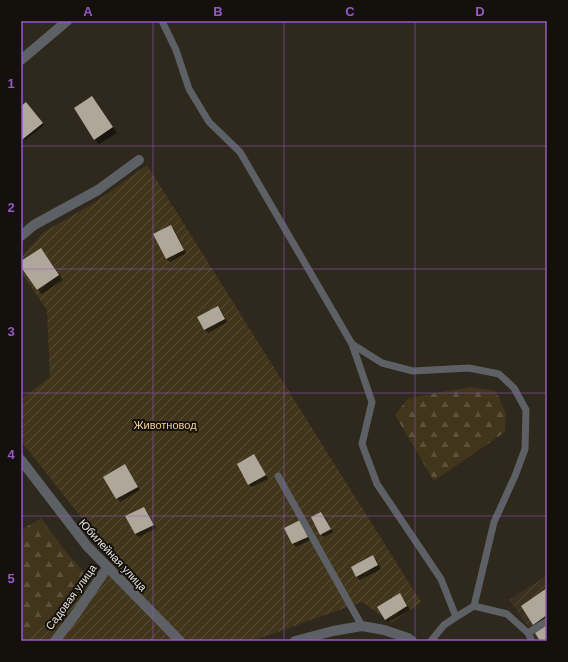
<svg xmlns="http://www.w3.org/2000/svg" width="568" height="662" font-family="Helvetica,sans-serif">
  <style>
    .industrial { fill: url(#industrial-furrows) }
    .forest { fill: url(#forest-firs) }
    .garden { fill: url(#garden-furrows) }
    .shadow { fill: #0007 }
    .building { fill: #afa89a }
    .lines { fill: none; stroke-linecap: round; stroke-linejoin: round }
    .lane { stroke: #5d6166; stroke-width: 7 }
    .street { stroke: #5d6166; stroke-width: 10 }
    .grid { fill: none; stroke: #965ac6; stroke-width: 1; stroke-opacity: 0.55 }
    .labels { text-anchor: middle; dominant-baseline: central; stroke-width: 4; stroke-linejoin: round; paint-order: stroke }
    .park-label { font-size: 11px; fill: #f3d190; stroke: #14110d }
    .street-label { font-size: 11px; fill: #e6e3dc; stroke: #14110d }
    .neatline { fill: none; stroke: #965ac6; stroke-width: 1.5 }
    .grid-label { font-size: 13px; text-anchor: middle; font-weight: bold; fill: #965ac6 }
  </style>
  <defs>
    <pattern id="industrial-furrows" width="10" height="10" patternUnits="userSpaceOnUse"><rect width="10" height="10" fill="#3a3120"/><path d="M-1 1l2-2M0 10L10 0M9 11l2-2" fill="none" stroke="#4d4535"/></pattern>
    <pattern id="forest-firs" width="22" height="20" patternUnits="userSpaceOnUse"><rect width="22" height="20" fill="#41351c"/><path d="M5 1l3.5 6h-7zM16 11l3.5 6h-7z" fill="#5c523c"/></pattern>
    <pattern id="garden-furrows" width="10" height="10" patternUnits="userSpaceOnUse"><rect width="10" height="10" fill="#41351c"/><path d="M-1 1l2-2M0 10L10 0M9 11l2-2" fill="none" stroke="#5c523c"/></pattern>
  </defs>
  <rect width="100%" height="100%" fill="#2e281d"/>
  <polygon class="industrial" points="547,575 547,641 538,641 509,600"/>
  <g class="forest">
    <polygon points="471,387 496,391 506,413 505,432 434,481 395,415 408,398"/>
    <polygon points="41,518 66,552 84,572 59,615 34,641 21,641 21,530"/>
  </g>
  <polygon class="garden" points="147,165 421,602 392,623 362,602 252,641 22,641 114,559 21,441 21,399 50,377 47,310 21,272 21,257 44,232 97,201"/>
  <g class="shadow">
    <polygon points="92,98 97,103 117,133 99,144 94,139"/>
    <polygon points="26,103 44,125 25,140 21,135 21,107"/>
    <polygon points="171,226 174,229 186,253 170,262 167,259"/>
    <polygon points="41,249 45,254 63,280 42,294 37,289 21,265 21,262"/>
    <polygon points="218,307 221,310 227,322 208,333 205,329 199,318"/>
    <polygon points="254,456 257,459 268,479 252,487 249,484"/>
    <polygon points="125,466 128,469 140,490 120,502 117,498"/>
    <polygon points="144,508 147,511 156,528 139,537 135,534"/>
    <polygon points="321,513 324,516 333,532 324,537 321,534"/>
    <polygon points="300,521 311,540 296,547 293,544 285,528"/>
    <polygon points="373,556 376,559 381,569 360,580 357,577 352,567"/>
    <polygon points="547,590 547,617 535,625 534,624"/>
    <polygon points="403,598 410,610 388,622 385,619"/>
  </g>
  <g class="building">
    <polygon points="92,96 113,127 94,140 74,108"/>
    <polygon points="26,102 43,123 23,139 21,137 21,106"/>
    <polygon points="171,225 184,250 166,259 153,234"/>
    <polygon points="41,248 59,275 37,290 21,267 21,261"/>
    <polygon points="218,306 225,319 204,330 197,317"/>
    <polygon points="254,454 266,475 248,485 237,464"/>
    <polygon points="125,464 138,487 116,499 103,477"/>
    <polygon points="144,507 154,525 135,534 125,516"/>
    <polygon points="321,512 331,529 320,535 311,517"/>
    <polygon points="300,520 308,537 292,544 284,528"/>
    <polygon points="373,555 378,565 356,577 351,567"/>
    <polygon points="547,588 547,615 533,625 521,606"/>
    <polygon points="400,593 407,606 385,620 377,607"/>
    <polygon points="547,625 547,641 540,641 535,633"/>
  </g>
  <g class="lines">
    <g class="lane">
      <polyline points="162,21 176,50 189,89 209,122 240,152 352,344 372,402 362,444 377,484 441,579 456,617 444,625 431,641"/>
      <polyline points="352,344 382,363 413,371 469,368 499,374 514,388 526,410 525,449 515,476 494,522 474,606"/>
      <polyline points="278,476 362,626"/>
      <polyline points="456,617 474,606 507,614 528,633 547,621"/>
      <polyline points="528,633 532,641"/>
    </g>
    <g class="street">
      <polyline points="21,60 67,21"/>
      <polyline points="21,236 34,225 98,190 139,160"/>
      <polyline points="21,460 87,546 180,641"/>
      <polyline points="55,641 75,615 107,568"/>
      <polyline points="295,641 333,631 362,626 384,630 408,638 412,641"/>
    </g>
  </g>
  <path class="grid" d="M153 21V641M284 21V641M415 21V641M21 146H547M21 269H547M21 393H547M21 516H547"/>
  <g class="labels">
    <g class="park-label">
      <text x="165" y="425">Животновод</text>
    </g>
    <g class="street-label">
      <text transform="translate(113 555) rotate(47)">Юбилейная улица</text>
      <text transform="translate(71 597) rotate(-54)">Садовая улица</text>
    </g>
  </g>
  <rect width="568" height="662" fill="none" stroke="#14110d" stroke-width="44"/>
  <rect x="22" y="22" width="524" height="618" class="neatline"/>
  <g class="grid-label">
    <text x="88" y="16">A</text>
    <text x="218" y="16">B</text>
    <text x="350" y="16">C</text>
    <text x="480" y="16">D</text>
    <text x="11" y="88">1</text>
    <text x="11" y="212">2</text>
    <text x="11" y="336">3</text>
    <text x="11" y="459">4</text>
    <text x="11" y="583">5</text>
  </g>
</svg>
